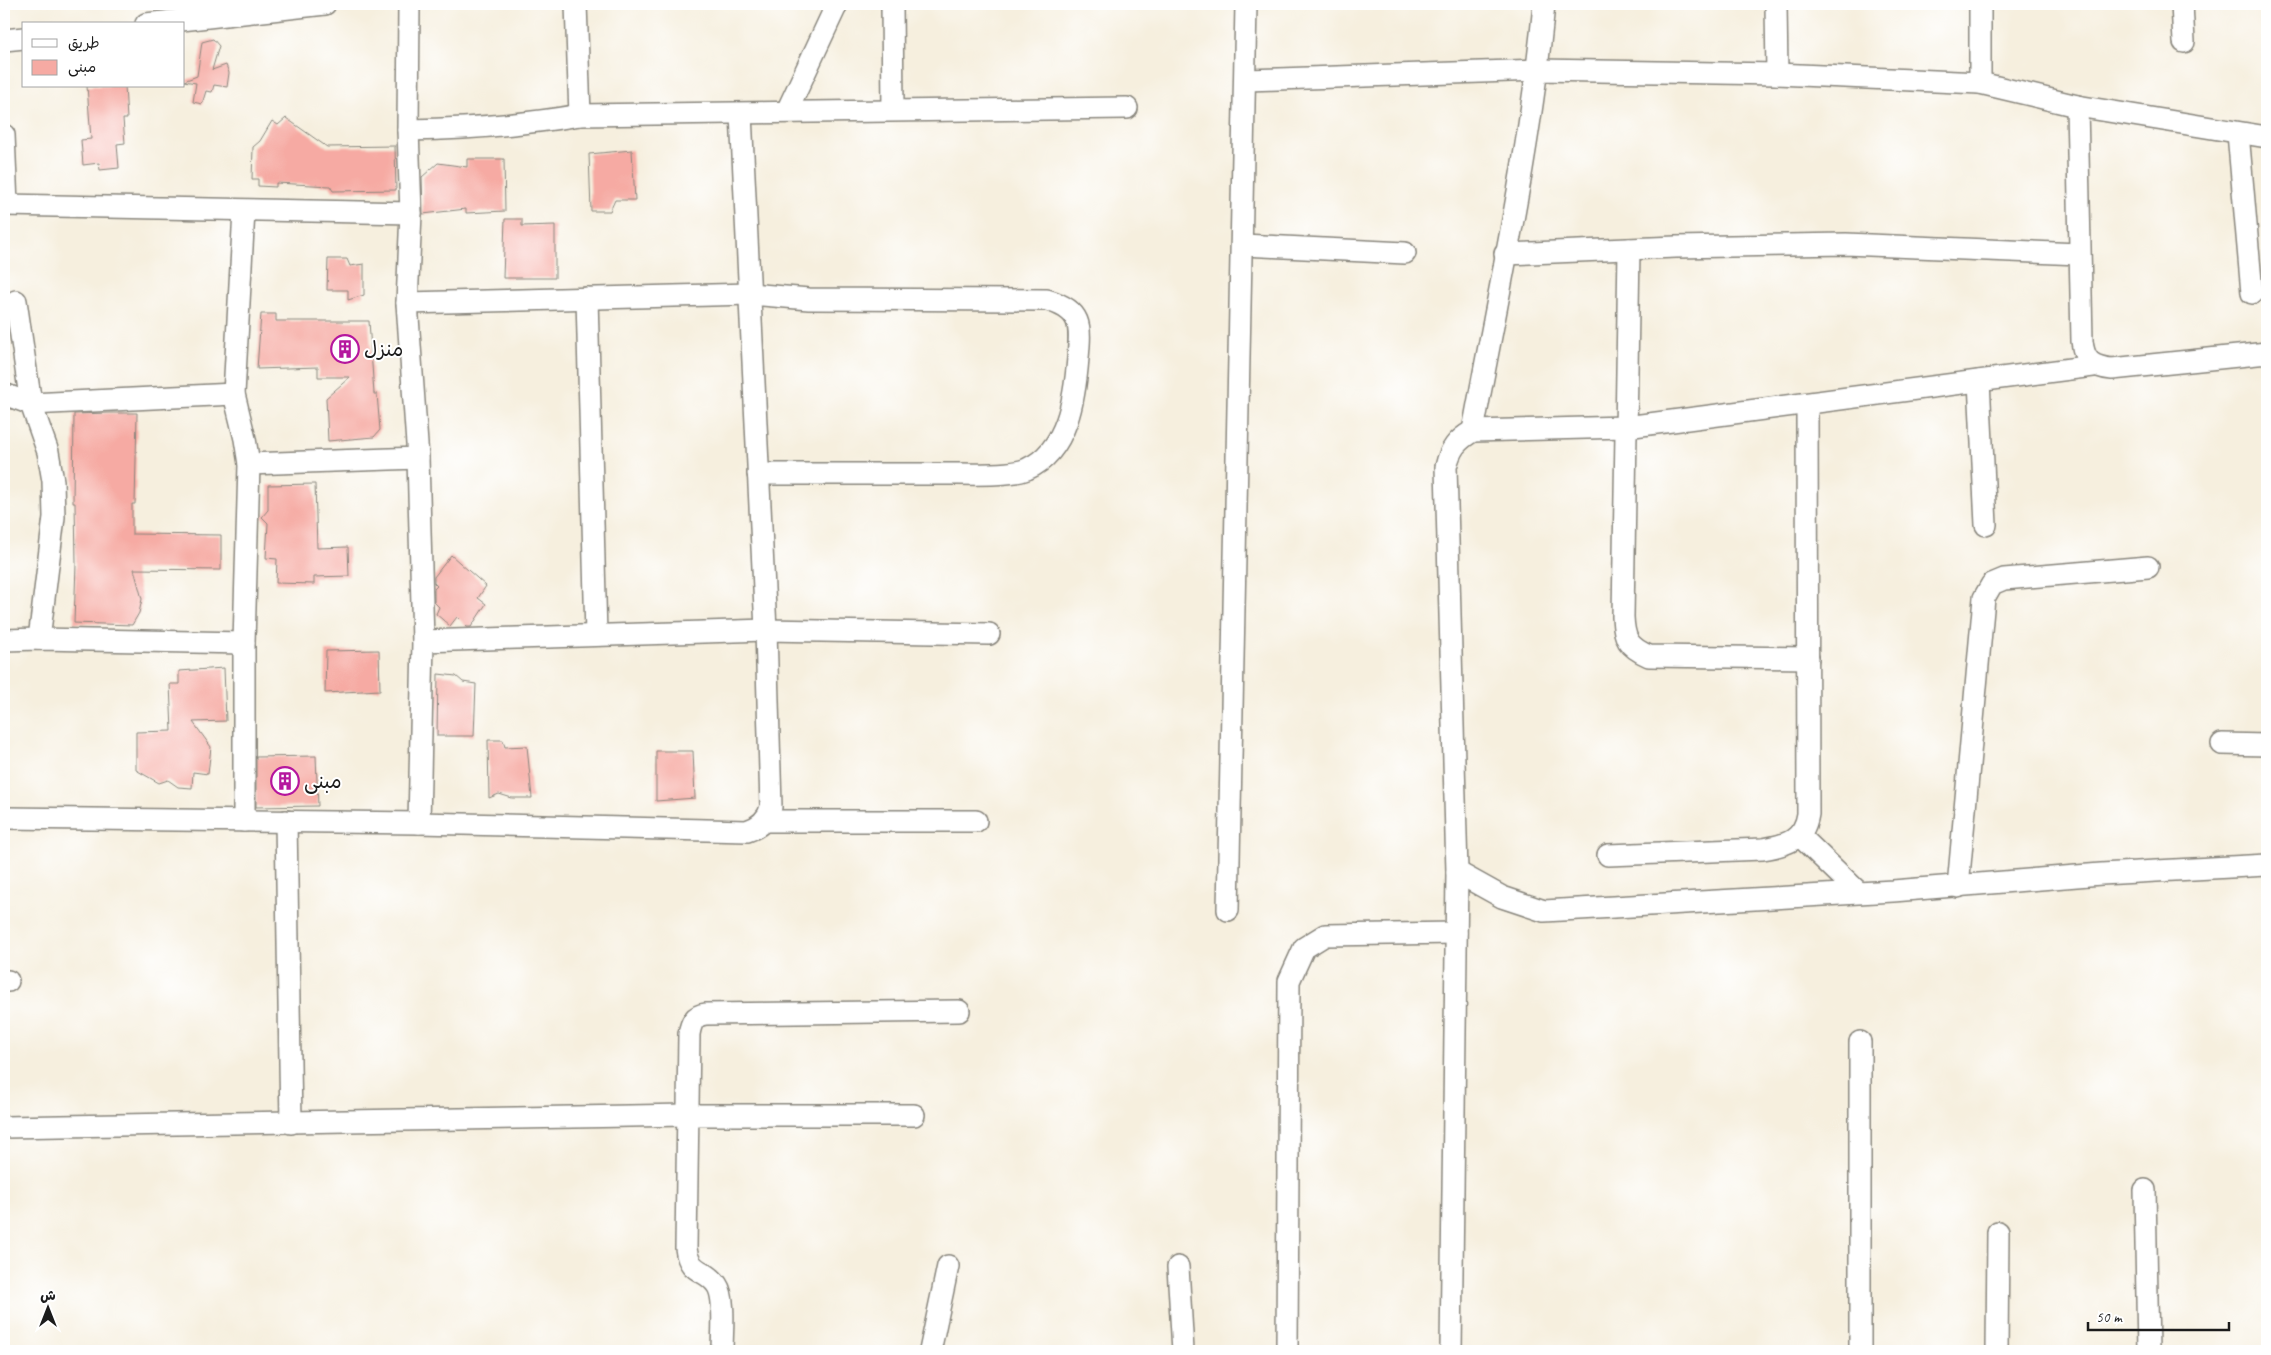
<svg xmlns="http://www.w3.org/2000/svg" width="2271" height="1355" font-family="Caveat,'Playpen Sans Arabic',sans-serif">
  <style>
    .building { fill: #f6aaa3 }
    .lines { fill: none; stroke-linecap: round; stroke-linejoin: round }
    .minor-casing { stroke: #89867d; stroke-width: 24 }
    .minor { stroke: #fff; stroke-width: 21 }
    .labels { text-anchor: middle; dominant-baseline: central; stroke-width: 4; stroke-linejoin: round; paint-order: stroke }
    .poi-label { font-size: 20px; fill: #1c1c1c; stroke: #fff; text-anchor: start }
  </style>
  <rect width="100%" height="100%" fill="#fff"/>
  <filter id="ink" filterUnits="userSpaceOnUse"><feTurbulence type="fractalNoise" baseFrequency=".02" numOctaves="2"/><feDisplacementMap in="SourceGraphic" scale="10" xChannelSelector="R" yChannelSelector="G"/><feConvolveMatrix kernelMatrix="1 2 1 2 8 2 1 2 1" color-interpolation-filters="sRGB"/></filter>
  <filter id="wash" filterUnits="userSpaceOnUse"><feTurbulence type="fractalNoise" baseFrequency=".0096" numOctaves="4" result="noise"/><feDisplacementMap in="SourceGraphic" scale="20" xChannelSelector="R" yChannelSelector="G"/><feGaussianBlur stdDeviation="1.12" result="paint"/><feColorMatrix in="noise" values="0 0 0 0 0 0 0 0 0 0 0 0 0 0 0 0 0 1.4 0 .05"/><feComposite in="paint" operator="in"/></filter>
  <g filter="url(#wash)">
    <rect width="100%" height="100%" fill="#f6efde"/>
    <g id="blocks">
      <g class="building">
        <polygon points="213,39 219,46 212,70 226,65 229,73 227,87 214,85 212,92 206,91 202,104 193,102 196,83 184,81 197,76 202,42"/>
        <polygon points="87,86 125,86 127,119 123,119 125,143 117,144 119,168 100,170 99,163 83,165 81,140 91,139"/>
        <polygon points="286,118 327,147 395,146 396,190 333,191 330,186 276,183 276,187 258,186 258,179 252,179 253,147 260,141 272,121 278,125"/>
        <polygon points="632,150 635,200 615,200 610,211 591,211 589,154"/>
        <polygon points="467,159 504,159 505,211 466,213 466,209 423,214 422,177 438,163 467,167"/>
        <polygon points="505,219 522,219 522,226 555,225 555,278 503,278"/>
        <polygon points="328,259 347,259 350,266 364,264 364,295 348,300 348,290 327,290"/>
        <polygon points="261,314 276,314 276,321 369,321 374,394 377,394 380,430 374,437 328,441 326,398 350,377 318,377 318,367 257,369"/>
        <polygon points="109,413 137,413 135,504 132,504 132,534 221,535 221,570 134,569 142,599 139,613 132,625 74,623 76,564 75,503 73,503 74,414"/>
        <polygon points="315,484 317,548 348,547 349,576 314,577 314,584 276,583 277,559 266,558 268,523 262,517 268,510 268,485"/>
        <polygon points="451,555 486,586 478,598 486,604 471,627 467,627 457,617 450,626 436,614 439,607 434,602 434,589 437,586 434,583 434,577"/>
        <polygon points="379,650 380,690 325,693 326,651"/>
        <polygon points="224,668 226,721 193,722 211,747 208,774 193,772 192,788 178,787 168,780 159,783 136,770 136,732 172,731 170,684 179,684 179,671"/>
        <polygon points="438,674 456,676 463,682 476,684 474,736 437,736"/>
        <polygon points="488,740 503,740 505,747 527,746 532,798 512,798 499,794 489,798"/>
        <polygon points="656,751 693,751 695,798 656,801"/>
        <polygon points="316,756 318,806 256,807 256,757"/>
      </g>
    </g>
  </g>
  <g filter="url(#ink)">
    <use href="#blocks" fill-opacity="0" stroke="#89867d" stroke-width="1"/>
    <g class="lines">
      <defs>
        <g id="minor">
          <polyline points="409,4 408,130 411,213 407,303 418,458 423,641 419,823"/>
          <polyline points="576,4 580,115"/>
          <polyline points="892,4 893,110"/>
          <polyline points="1776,4 1777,74"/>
          <polyline points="1980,4 1980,83"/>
          <polyline points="2182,4 2184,42"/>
          <polyline points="146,24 325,4"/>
          <polyline points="4,40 24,38"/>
          <polyline points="1246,80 1538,70 1777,74 1980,83 2077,106 2267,137"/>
          <path d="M2077 106 2082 341C2084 361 2092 367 2112 369L2267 353"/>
          <polyline points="787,111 837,4"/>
          <path d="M408 130C466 129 522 125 580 115L1127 108"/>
          <polyline points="2238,133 2252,293"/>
          <polyline points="4,135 7,205"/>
          <polyline points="4,205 411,213"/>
          <polyline points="244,211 234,394 245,439 249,464 244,643 244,821"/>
          <polyline points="1243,245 1405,253"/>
          <path d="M1629 249 1623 617C1624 639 1628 647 1649 656L1808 658"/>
          <polyline points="1505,254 1676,247 1846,244 2079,254"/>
          <polyline points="587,298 596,635"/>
          <polyline points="16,301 31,404 48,452 53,481 54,517 39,639"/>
          <path d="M407 303 750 294 809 299 1047 300C1082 310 1081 325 1078 358 1075 396 1068 451 1027 469 1012 476 966 474 948 474 885 474 822 474 758 474"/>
          <polyline points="1979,381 1986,525"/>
          <polyline points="4,394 31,404 234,394"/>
          <path d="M1473 431C1499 289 1531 147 1544 4"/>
          <polyline points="249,464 418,458"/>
          <polyline points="4,640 39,639 244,643"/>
          <polyline points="423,641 766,630 989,634"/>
          <polyline points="2222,744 2267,745"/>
          <path d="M4 818 419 823 747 831C759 827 768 820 771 807L766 630 741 114"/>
          <polyline points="286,821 291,1123"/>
          <polyline points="764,821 976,821"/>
          <polyline points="1799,835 1858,892"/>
          <path d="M1608 855 1763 849C1787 845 1804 840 1808 814L1807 404"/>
          <polyline points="1457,872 1502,897 1544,911 1893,891 2101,874 2267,865"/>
          <polyline points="1958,887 1984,598 1992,584 2004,579 2148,567"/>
          <polyline points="1228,910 1246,4"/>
          <polyline points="4,981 8,981"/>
          <polyline points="1860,1042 1860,1351"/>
          <polyline points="4,1127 687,1115 914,1115"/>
          <polyline points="2145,1190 2148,1351"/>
          <polyline points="1178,1267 1183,1351"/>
          <path d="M722 1351C722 1334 726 1298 717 1285 706 1268 689 1275 686 1248L689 1034C691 1023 694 1015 706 1014L959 1011"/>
          <polyline points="930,1351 948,1266"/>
          <polyline points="1287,1351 1289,981 1304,948 1325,935 1456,933"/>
          <path d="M1451 1351 1457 872 1446 467C1450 449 1457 440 1473 431L1626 427 2093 366"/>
          <polyline points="1997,1351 1998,1232"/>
        </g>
      </defs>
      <use href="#minor" class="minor-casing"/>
      <use href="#minor" class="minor"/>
    </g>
  </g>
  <defs>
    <symbol id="building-ring" viewBox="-11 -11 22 22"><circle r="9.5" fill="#fff" stroke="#b5179e" stroke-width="1.5"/><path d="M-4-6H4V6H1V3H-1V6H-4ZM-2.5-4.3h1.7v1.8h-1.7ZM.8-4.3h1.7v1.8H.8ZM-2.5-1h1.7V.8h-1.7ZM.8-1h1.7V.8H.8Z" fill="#b5179e"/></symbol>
  </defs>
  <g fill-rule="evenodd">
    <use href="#building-ring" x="329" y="333" width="32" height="32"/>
    <use href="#building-ring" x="269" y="765" width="32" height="32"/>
  </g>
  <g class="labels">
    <g class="poi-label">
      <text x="364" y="349">منزل</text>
      <text x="304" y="781">مبنى</text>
    </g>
  </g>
  <rect width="2271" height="1355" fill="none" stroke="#fff" stroke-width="20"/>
  <rect x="22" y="22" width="162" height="65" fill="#ffffff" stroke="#a4a4a4"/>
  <rect x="32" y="39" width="25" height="8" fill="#ffffff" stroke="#a4a4a4"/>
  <text x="68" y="48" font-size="15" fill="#1c1c1c">طريق</text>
  <rect x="32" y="60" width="25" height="15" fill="#f6aaa3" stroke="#a4a4a4"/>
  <text x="68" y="72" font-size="15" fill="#1c1c1c">مبنى</text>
  <g transform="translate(48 1308)" stroke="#ffffff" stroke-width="4" paint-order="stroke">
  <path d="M0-4L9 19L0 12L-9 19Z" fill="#1c1c1c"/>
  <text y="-8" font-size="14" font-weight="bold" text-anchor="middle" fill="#1c1c1c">ش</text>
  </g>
  <path d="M2088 1322v8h141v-8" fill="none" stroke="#1c1c1c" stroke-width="2.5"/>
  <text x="2096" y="1322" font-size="15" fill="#1c1c1c" stroke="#ffffff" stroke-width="4" paint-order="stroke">50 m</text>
</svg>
